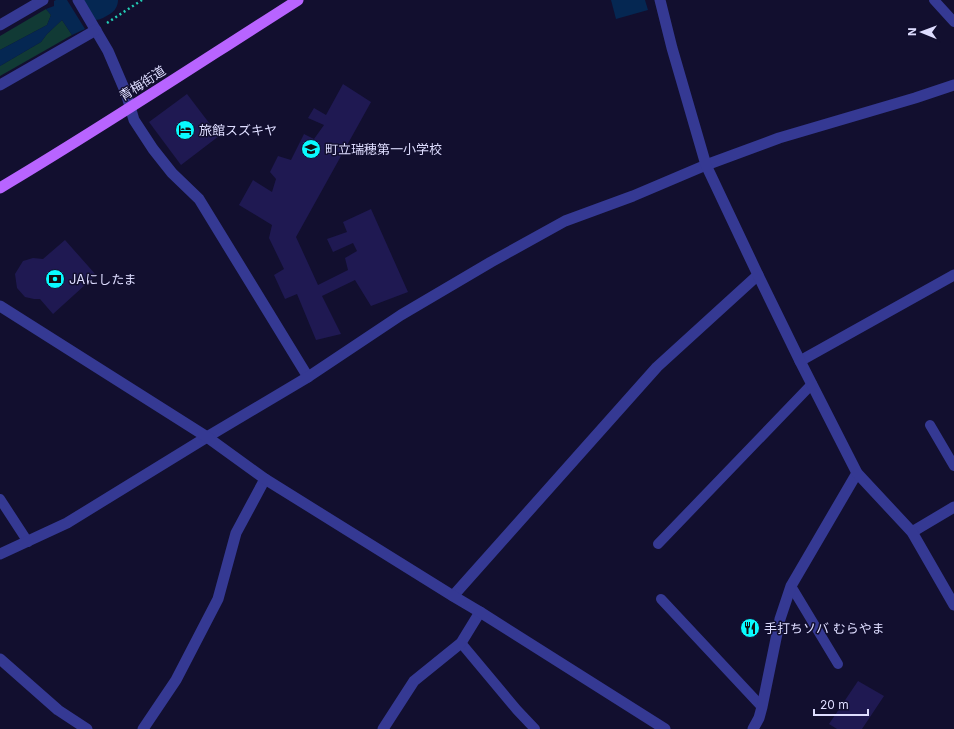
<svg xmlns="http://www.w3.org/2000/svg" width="954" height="729" font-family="Inter,'Noto Sans JP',sans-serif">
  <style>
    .green { fill: #113a35 }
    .water { fill: #052752 }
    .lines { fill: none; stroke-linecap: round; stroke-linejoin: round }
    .river { stroke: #052752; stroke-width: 32 }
    .building { fill: #1f1952 }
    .path { stroke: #23cdb5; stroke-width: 2.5; stroke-dasharray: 2 3; stroke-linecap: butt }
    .service { stroke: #353993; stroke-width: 10 }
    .minor { stroke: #353993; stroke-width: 11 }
    .tertiary { stroke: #353993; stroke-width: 11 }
    .primary { stroke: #b864ff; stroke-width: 11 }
    .labels { text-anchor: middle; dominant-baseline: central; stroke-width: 3; stroke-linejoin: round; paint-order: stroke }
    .street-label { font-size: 13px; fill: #deddff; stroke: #120f2f }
    .poi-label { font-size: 13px; fill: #deddff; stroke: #120f2f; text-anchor: start }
  </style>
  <rect width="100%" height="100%" fill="#120f2f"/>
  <g class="green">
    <polygon points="46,9 51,15 47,25 0,50 0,36"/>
    <polygon points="62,20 72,35 0,76 0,66 41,42 47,34"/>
  </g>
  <g class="water">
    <polygon points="56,0 67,0 85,29 72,35 62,20 47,34 41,42 0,66 0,50 47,25 51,15 46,9 54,6 54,1"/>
    <polygon points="611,0 645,0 648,10 616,19"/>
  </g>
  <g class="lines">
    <polyline class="river" points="95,4 102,0"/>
  </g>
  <g class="building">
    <polygon points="343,84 371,102 296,237 318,285 348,270 345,258 357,251 353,243 333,252 327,239 347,232 343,222 371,209 408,292 371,306 355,280 322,296 341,334 316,340 297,294 285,299 274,275 284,269 269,238 272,225 239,205 253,180 272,192 276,179 270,172 278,156 291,160 304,134 314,139 324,125 308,118 314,108 326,115"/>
    <polygon points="187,94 219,136 181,165 149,122"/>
    <polygon points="65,240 96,275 53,314 40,299 34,299 25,297 17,288 15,274 23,261 33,258 43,259"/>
    <polygon points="858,681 884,696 862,729 837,729 829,724"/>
  </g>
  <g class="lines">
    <polyline class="path" points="107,23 142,0"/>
    <g class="service">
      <polyline points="934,0 954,22"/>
      <polyline points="930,425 954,466"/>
      <polyline points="0,499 28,542"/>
      <polyline points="658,544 812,384"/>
      <polyline points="791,586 838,664"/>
      <polyline points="661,599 762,707"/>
      <polyline points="461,643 517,710 535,729"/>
    </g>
    <g class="minor">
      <polyline points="78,0 108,51 126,93 134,120 153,149 172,173 199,199 308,377"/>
      <polyline points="0,25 43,0"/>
      <polyline points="0,85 96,30"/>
      <polyline points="800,361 954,275"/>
      <polyline points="912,532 954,507"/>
      <polyline points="0,554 67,523 207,437 308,377 401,315 491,262 565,221 633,196 706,165 779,138 915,98 954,85"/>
      <polyline points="453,596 657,367 758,275"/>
      <polyline points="0,659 58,710 87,729"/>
      <polyline points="143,729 176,680 218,599 236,533 265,479"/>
      <polyline points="383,729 414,681 461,643 480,612"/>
      <polyline points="753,729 759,718 762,707 780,619 791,586 857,473"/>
    </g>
    <g class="tertiary">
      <polyline points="660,0 672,48 706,165 758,275 800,361 857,473 912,532 954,605"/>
      <polyline points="0,306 207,437 265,479 453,596 480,612 665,729"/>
    </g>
    <path class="primary" d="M0 188C101 128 199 63 298 0"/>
  </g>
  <defs>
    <symbol id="hotel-disc" viewBox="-11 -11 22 22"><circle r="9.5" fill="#09fbff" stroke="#120f2f"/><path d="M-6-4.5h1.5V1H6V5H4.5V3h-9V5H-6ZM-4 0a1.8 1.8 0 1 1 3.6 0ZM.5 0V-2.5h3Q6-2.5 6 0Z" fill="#111"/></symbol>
    <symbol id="school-disc" viewBox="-11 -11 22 22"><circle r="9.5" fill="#09fbff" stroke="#120f2f"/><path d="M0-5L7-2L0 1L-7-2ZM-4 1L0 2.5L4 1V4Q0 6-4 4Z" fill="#111"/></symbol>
    <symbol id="bank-disc" viewBox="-11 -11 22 22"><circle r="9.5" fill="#09fbff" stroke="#120f2f"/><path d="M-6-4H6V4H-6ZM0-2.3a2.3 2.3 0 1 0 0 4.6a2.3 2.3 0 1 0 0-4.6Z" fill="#111"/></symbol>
    <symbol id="restaurant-disc" viewBox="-11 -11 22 22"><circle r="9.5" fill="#09fbff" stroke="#120f2f"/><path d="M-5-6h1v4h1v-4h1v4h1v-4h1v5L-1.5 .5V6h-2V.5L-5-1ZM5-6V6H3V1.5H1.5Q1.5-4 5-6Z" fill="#111"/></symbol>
  </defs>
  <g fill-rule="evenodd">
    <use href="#hotel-disc" x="174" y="119" width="22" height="22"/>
    <use href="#school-disc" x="300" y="138" width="22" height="22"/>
    <use href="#bank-disc" x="44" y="268" width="22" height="22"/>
    <use href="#restaurant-disc" x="739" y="617" width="22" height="22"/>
  </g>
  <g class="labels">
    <g class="street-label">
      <text transform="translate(142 83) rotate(-33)">青梅街道</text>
    </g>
    <g class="poi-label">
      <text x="199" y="130">旅館スズキヤ</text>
      <text x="325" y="149">町立瑞穂第一小学校</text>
      <text x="69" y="279">JAにしたま</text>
      <text x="764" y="628">手打ちソバ むらやま</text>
    </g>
  </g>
  <g transform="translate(922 32) rotate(271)" stroke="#120f2f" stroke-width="3" paint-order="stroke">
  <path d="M0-3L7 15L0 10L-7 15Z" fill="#deddff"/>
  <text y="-6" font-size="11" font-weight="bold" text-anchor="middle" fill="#deddff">N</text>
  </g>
  <path d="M814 709v6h54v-6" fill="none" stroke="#deddff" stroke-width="2"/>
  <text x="820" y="709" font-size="12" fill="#deddff" stroke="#120f2f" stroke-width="3" paint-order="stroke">20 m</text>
</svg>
